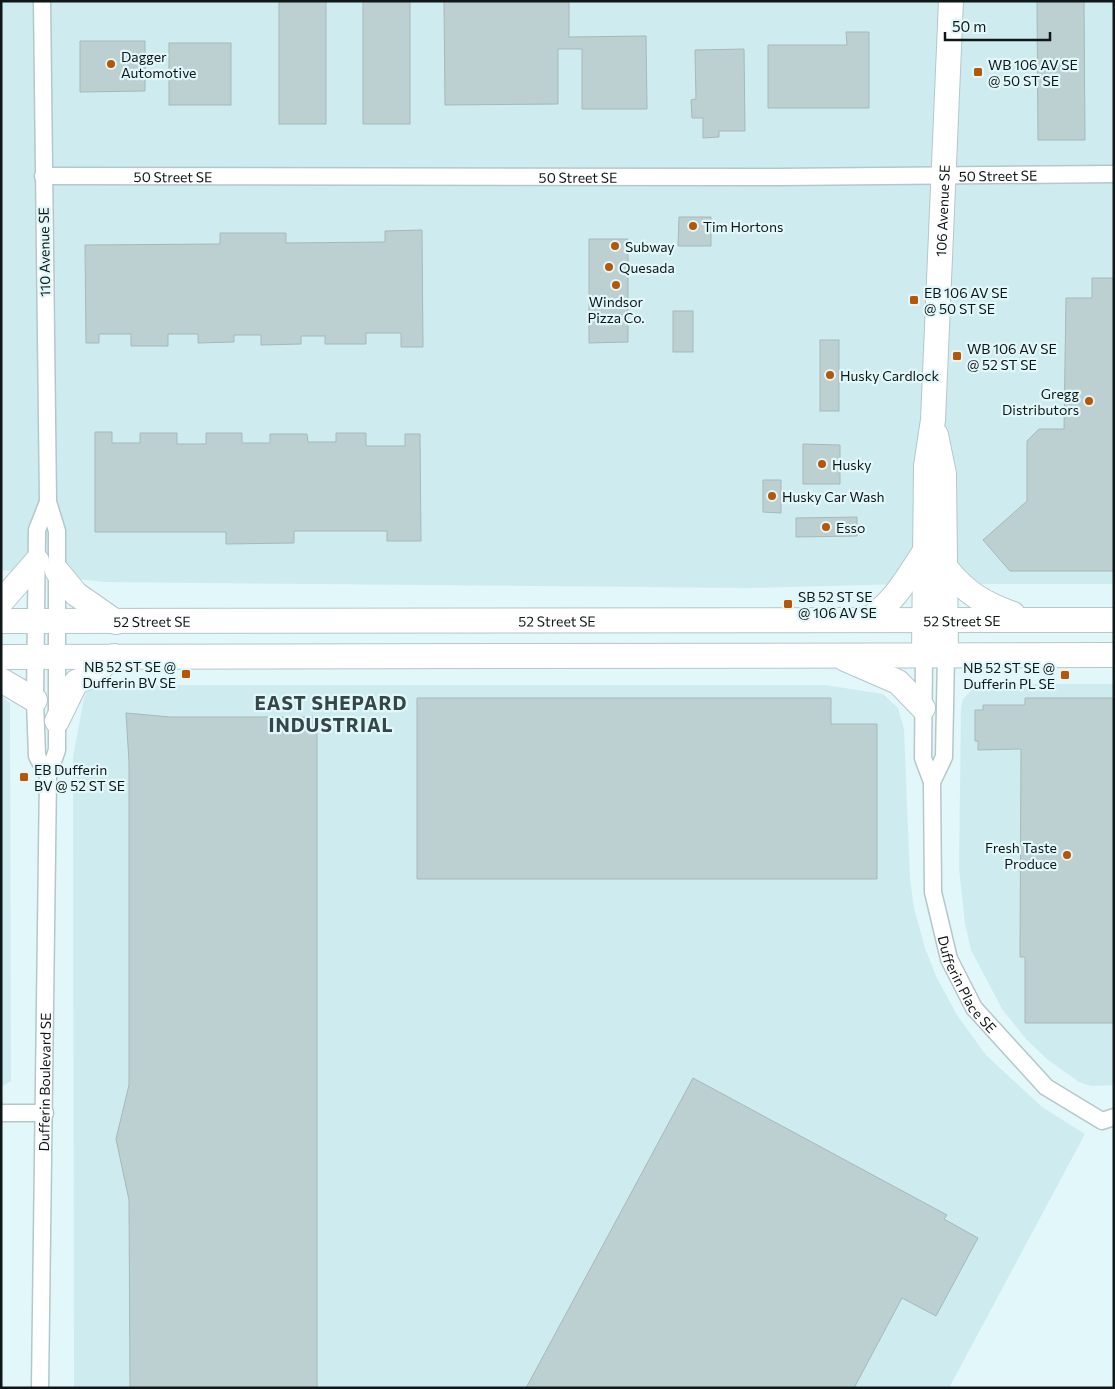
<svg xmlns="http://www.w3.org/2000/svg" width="1115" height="1389" font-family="Commissioner,sans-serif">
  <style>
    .built { fill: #ceecef }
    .building { fill: #bcd0d2; stroke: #a5b8ba }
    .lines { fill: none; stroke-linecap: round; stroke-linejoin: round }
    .street-casing { stroke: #b4c7ca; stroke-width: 19 }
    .secondary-casing { stroke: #b4c7ca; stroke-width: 26 }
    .street { stroke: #fff; stroke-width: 16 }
    .secondary { stroke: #fff; stroke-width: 24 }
    .poi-dot { fill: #b55707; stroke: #e2f7f9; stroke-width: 2 }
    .labels { text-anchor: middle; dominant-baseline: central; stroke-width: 4.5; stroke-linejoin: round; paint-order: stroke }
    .poi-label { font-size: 14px; fill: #101718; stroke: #e2f7f9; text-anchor: start }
    .street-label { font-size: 14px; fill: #101718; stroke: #e2f7f9 }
    .district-label { font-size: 19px; font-weight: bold; letter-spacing: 1px; fill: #354648; stroke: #e2f7f9 }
  </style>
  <rect width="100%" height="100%" fill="#e2f7f9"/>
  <g class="built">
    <polygon points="1,1 1114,1 1114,584 906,584 748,588 104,582 1,570"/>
    <polygon points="977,684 1114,684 1114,1085 1091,1086 1079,1082 1048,1060 1026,1039 1002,1009 971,950 965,924 959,868 961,709 963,699"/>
    <polygon points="94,685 825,685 883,694 898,708 904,729 910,879 914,908 925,948 936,976 957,1015 986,1055 1042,1107 1085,1134 949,1388 74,1388 73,757 84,698 87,690"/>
    <polygon points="1,696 10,703 11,1081 1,1087"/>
  </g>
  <g class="building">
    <rect x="279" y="1" width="47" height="123"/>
    <rect x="363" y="1" width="47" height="123"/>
    <polygon points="444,1 569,1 569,37 646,36 647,109 582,109 582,49 558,49 558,104 445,105"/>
    <polygon points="1037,1 1084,1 1085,140 1038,140"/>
    <polygon points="846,32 869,32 869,108 768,108 768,45 847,45"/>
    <polygon points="80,41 145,41 145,91 80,92"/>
    <rect x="169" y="43" width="62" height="62"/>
    <polygon points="744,49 745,131 719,131 719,137 703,138 703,118 692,118 691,100 696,99 695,50"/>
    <polygon points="679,217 711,217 711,246 678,246"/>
    <polygon points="422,230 423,347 401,347 401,333 366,333 366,344 325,344 325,336 301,336 301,344 261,345 261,335 234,335 234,342 198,343 198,334 168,334 168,346 131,346 131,334 99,334 99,343 86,343 85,245 220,244 220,233 286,233 286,243 385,242 385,231"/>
    <polygon points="589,239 628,239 628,342 589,343"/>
    <polygon points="1092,278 1114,278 1114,571 1010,571 983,540 1027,501 1027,441 1039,429 1064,429 1066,298 1092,298"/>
    <rect x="673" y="311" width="20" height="41"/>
    <rect x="820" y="340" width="19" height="71"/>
    <polygon points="95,432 112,432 112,443 140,443 140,433 177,433 177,444 206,444 206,433 242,433 242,443 270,443 270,434 307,434 308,442 336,442 336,433 366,433 366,446 405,446 405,434 420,434 421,541 387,541 387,531 294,531 294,543 226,544 226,532 95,532"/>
    <polygon points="803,444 840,445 840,484 803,484"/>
    <polygon points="763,480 781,480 781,513 763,512"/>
    <polygon points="857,517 857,536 796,537 796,518"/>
    <polygon points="417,698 831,698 831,724 877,724 877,879 417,879"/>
    <polygon points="1025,698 1114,698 1114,1023 1025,1023 1025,957 1020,957 1021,749 978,750 978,741 975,741 975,710 983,710 983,705 1025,705"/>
    <polygon points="126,713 170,717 317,717 317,1388 130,1388 129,1200 116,1139 129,1085 129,762"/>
    <polygon points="693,1078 947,1215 944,1219 978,1238 936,1316 902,1298 854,1388 526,1388"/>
  </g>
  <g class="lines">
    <defs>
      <g id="street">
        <path id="s1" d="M43 176 778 177 1114 174"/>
        <path id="s2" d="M924 655 923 758 932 782 933 892 949 959 974 1008 1046 1087 1102 1121 1114 1117"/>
        <polyline points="48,776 37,756 35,700 37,530 48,502"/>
        <polyline points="932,782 944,757 946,655"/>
        <polyline points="1,1113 45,1113"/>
        <path id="s3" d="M40 1388 48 776 57 750V531L48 502 42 1"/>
      </g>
      <g id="secondary">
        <polyline points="936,435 944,474 946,655"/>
        <path d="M946 568C966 593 983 603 1013 614"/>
        <polyline points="57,571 76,594 116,622"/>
        <polyline points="1,602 37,561"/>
        <path d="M867 620C895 602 907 578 925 551"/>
        <path id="s4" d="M1 621 1114 620"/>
        <path id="s5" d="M924 655 926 466 933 420 951 1"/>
        <polyline points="1,657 1114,655"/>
        <polyline points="845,659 898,682 923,708"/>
        <polyline points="1,680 35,700"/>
        <polyline points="57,721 76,682 91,676 114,656"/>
      </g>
    </defs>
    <use href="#street" class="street-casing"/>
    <use href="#secondary" class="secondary-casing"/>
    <use href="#street" class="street"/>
    <use href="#secondary" class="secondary"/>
  </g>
  <g class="poi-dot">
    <circle cx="111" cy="64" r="5"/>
    <rect x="973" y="67" width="10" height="10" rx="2.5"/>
    <circle cx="693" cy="226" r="5"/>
    <circle cx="615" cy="246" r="5"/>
    <circle cx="609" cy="267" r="5"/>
    <circle cx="616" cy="285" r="5"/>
    <rect x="909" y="295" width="10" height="10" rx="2.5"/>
    <rect x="952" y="351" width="10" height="10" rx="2.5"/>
    <circle cx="830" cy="375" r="5"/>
    <circle cx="1089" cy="401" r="5"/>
    <circle cx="822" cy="464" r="5"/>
    <circle cx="772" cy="496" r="5"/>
    <circle cx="826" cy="527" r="5"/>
    <rect x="783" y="599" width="10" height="10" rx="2.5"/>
    <rect x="181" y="669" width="10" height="10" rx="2.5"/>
    <rect x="1060" y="670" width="10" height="10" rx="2.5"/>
    <rect x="19" y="772" width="10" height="10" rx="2.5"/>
    <circle cx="1067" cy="855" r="5"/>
  </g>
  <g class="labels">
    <g class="poi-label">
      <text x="121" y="56">Dagger<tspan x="121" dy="16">Automotive</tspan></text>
      <text x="988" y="64">WB 106 AV SE<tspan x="988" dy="16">@ 50 ST SE</tspan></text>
      <text x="703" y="226">Tim Hortons</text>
      <text x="625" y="246">Subway</text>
      <text x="619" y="267">Quesada</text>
      <text x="924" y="292">EB 106 AV SE<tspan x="924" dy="16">@ 50 ST SE</tspan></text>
      <text x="616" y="301" text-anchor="middle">Windsor<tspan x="616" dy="16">Pizza Co.</tspan></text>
      <text x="967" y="348">WB 106 AV SE<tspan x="967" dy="16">@ 52 ST SE</tspan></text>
      <text x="840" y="375">Husky Cardlock</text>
      <text x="1079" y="393" text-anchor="end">Gregg<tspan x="1079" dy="16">Distributors</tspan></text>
      <text x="832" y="464">Husky</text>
      <text x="782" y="496">Husky Car Wash</text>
      <text x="836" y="527">Esso</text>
      <text x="798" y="596">SB 52 ST SE<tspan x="798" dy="16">@ 106 AV SE</tspan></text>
      <text x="176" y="666" text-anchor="end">NB 52 ST SE @<tspan x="176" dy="16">Dufferin BV SE</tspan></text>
      <text x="1055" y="667" text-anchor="end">NB 52 ST SE @<tspan x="1055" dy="16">Dufferin PL SE</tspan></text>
      <text x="34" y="769">EB Dufferin<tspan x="34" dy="16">BV @ 52 ST SE</tspan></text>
      <text x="1057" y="847" text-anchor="end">Fresh Taste<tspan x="1057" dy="16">Produce</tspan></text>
    </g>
    <g class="street-label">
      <text stroke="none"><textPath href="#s1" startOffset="955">50 Street SE</textPath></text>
      <text stroke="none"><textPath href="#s1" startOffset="130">50 Street SE</textPath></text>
      <text stroke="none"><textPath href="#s1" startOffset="535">50 Street SE</textPath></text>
      <text stroke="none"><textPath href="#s5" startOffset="445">106 Avenue SE</textPath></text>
      <text transform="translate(44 252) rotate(-91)">110 Avenue SE</text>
      <text stroke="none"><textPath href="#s4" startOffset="961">52 Street SE</textPath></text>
      <text stroke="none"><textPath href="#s4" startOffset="556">52 Street SE</textPath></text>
      <text stroke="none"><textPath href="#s4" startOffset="151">52 Street SE</textPath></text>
      <text stroke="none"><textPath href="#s2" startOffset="338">Dufferin Place SE</textPath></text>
      <text stroke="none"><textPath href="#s3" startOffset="306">Dufferin Boulevard SE</textPath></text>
    </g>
    <g class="district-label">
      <text x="331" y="702">EAST SHEPARD<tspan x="331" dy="22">INDUSTRIAL</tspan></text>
    </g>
  </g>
  <rect width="1115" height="1389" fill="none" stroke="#101718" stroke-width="5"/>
  <path d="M945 32v8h105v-8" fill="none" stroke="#101718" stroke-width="2.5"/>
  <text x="952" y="32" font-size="15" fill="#101718" stroke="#e2f7f9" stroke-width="4" paint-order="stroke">50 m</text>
</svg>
